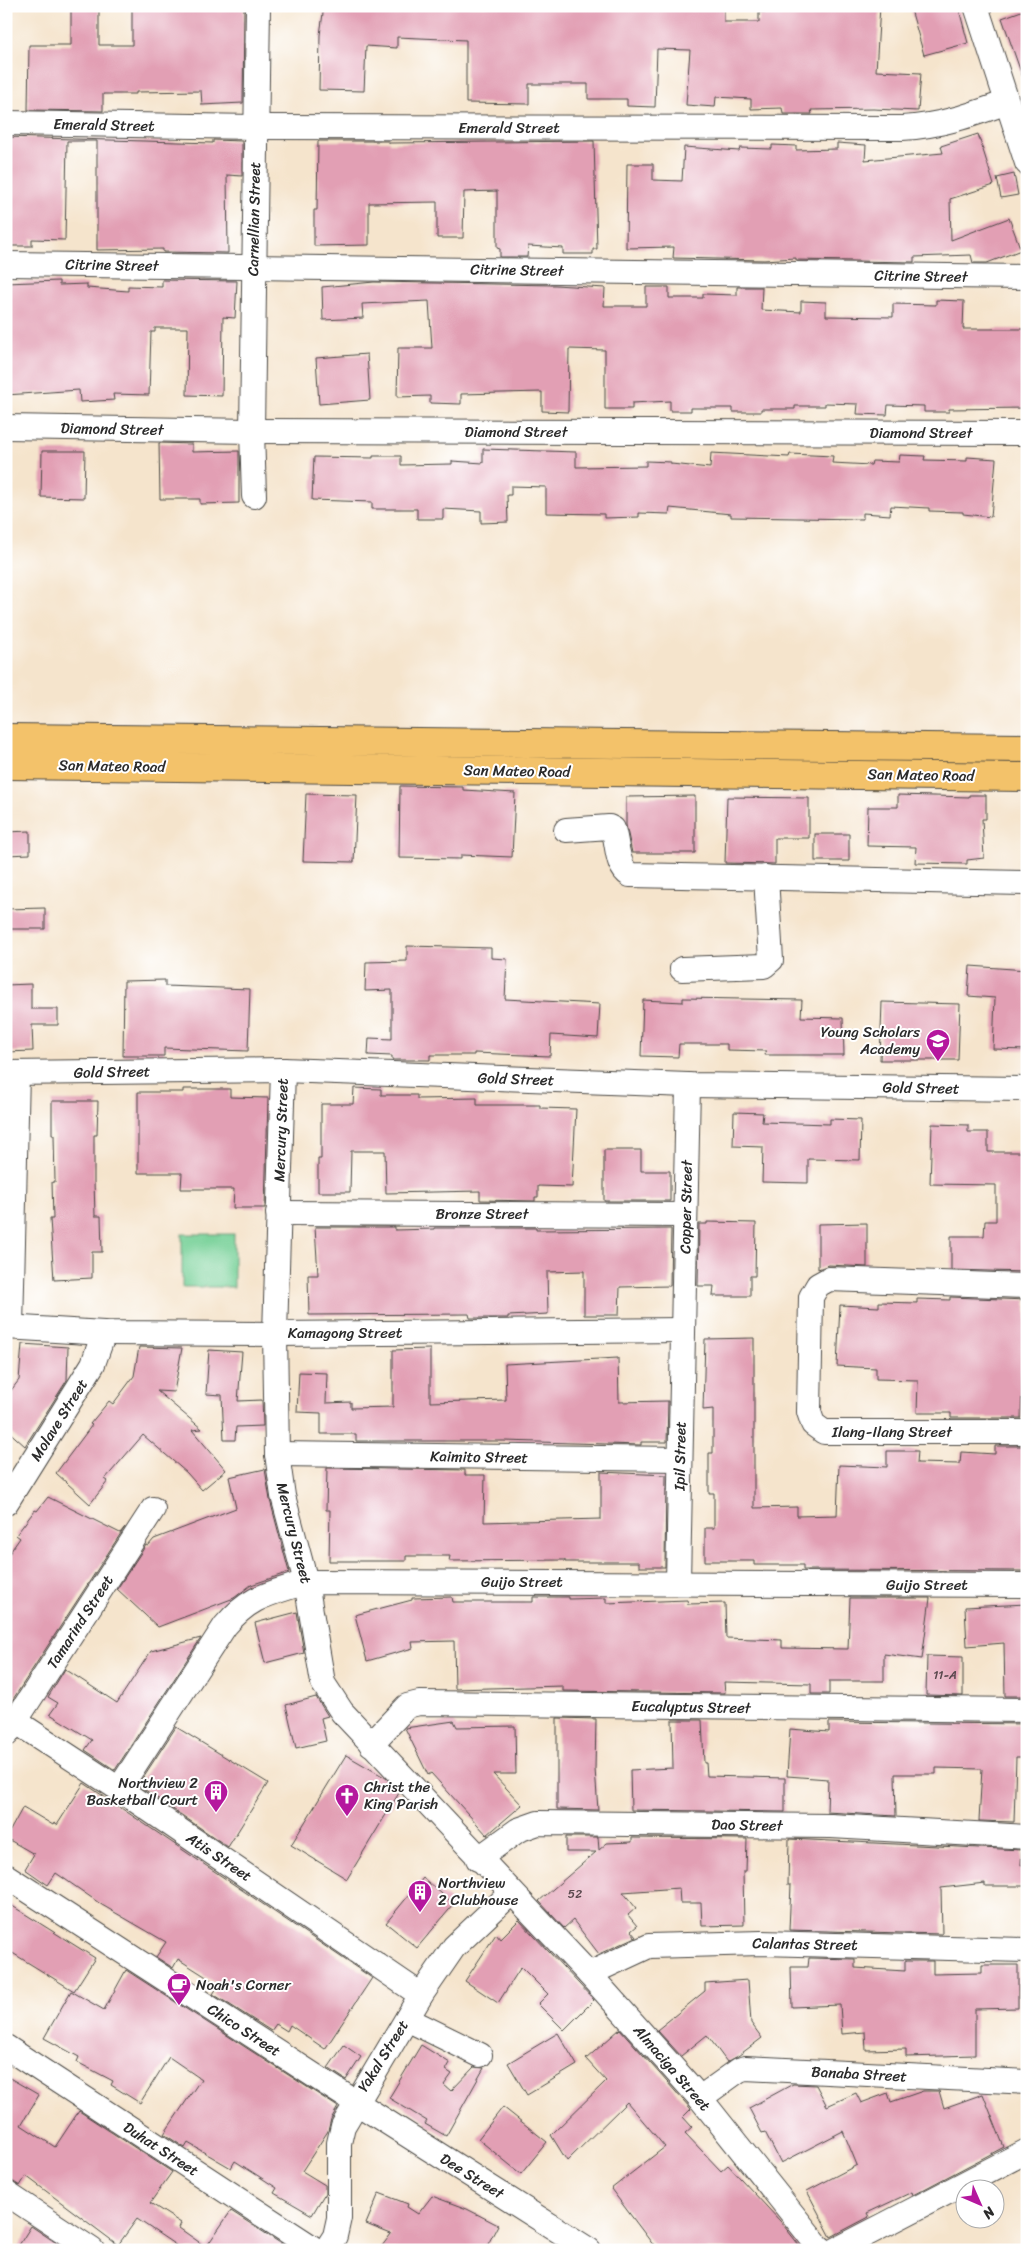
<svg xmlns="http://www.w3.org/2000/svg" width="1033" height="2256" font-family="Sriracha,sans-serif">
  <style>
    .green { fill: #76d097; stroke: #507e61 }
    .building { fill: #e29fb4 }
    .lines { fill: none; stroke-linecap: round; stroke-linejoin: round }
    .minor-casing { stroke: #494743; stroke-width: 26 }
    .major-casing { stroke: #494743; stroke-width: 30 }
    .minor { stroke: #fff; stroke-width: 24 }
    .major { stroke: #f3c26a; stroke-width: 28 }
    .labels { text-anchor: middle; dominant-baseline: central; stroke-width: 4; stroke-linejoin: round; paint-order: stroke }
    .number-label { font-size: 12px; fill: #59484d }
    .street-label { font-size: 15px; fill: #2b2b2b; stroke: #fff }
    .poi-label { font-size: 15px; fill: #2b2b2b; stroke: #fff; text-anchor: start }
  </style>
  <rect width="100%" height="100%" fill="#fff"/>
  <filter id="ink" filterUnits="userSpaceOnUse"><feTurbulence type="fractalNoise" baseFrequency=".02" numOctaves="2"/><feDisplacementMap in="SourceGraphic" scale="10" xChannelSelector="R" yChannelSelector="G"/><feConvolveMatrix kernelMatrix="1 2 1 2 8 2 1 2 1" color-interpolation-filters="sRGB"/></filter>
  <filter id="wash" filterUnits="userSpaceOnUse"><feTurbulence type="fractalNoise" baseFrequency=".0096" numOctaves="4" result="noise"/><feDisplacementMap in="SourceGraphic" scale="20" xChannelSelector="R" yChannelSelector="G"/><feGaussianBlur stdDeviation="1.12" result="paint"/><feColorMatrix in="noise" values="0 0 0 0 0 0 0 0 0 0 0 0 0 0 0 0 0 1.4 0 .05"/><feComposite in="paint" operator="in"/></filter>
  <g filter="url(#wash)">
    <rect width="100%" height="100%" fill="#f5e4cc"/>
    <rect class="green" x="182" y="1234" width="52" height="53"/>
    <g id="blocks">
      <g class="building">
        <polygon points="71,6 99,6 99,45 132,45 132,6 244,6 243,103 202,105 201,91 136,92 136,94 103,94 103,111 28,110 29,45 71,45"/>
        <polygon points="324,6 724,6 724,22 759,22 759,12 819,9 819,6 880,6 876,71 921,73 918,111 873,109 811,110 812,114 783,114 782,108 751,109 751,99 716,97 715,107 686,105 690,50 657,49 655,107 627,106 627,99 588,99 588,84 529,84 529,104 466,103 466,40 397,37 397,48 366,46 364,91 319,90 320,35"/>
        <polygon points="910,6 958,6 968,43 924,55"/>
        <polygon points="1027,9 1027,81 1024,81 1002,18"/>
        <polygon points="978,134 994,185 950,199 951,240 1009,218 1021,250 987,263 973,263 971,255 914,257 914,262 796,260 796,258 764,260 673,258 674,247 626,248 627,164 653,164 653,180 682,181 684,147 739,151 740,148 772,149 772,145 796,146 796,150 837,149 837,143 866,145 865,160 943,153 941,146"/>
        <polygon points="6,137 213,143 213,140 242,141 242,176 227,175 228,253 163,252 163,249 97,250 97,141 67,141 65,240 32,239 32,246 6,246"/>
        <polygon points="318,141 389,141 389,143 594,141 597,249 593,249 593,254 563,254 563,248 528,246 527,257 500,257 500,249 497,248 497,191 464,192 463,238 437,238 437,202 369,203 369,245 314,246 314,210 317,210"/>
        <polygon points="1014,174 1018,195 1001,198 997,178"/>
        <polygon points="162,280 237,281 235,318 223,317 222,396 187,395 188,328 155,328 155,332 151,332 149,395 113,394 114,400 80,402 79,390 6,395 6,345 8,345 6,283 59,281 59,285 87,284 87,288 128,291 128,286 162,287"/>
        <polygon points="374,282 555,285 605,288 604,306 646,306 646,287 669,287 669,298 703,298 703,294 737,295 737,287 762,287 761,310 801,312 801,301 826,302 826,316 893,317 893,304 936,305 936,300 964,301 963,329 1027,329 1027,408 949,409 949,412 924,412 924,406 888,405 887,415 857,414 858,404 825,403 825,406 795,406 795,409 761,409 761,412 733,412 733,408 691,408 691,411 670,411 670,401 632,403 632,409 605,409 605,350 569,349 568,412 542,411 542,392 461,394 461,404 430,403 430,396 397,397 398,348 432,348 429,301 362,304 363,318 323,320 322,287"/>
        <polygon points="367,354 370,400 319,404 316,358"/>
        <polygon points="159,443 192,444 192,452 239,451 239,503 200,504 200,499 160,499"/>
        <polygon points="483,449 576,452 576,467 646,466 646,461 671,462 671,464 710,468 711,453 789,457 790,454 833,456 832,463 871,465 872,461 899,462 900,455 925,456 924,460 967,461 967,457 996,459 991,517 963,514 963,512 929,511 929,508 891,506 890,515 863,513 863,519 731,517 731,514 670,508 669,514 639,513 639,517 604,518 604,514 546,513 546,487 511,486 511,495 507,495 508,522 481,523 481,511 443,509 443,519 417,519 417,509 372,509 372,502 312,500 314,457 373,458 373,456 401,456 401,465 452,464 452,461 483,463"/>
        <polygon points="42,451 85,451 84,498 41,497"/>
        <polygon points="400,786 463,787 463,790 515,793 512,857 461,855 461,859 399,858"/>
        <polygon points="306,794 357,795 354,862 303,861"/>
        <polygon points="898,795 969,797 969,795 986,795 986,819 982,819 984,858 967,860 967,864 915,863 916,847 867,846 868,807 898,807"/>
        <polygon points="695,796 695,853 632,853 626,825 626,797"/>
        <polygon points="727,797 809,798 809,838 775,838 775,864 725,863"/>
        <polygon points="30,831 30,854 6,855 6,832"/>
        <rect x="815" y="834" width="34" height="27"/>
        <polygon points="45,908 45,929 6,929 6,909"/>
        <polygon points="407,946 491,948 491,958 507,959 505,999 600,1004 598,1038 551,1035 550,1056 474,1053 474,1055 430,1055 430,1060 392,1060 392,1056 368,1055 369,1038 392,1039 392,990 365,991 366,962 407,961"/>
        <polygon points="970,966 1027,970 1027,1050 993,1049 995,998 968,996"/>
        <polygon points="165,980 165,986 250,989 248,1051 164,1048 164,1056 123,1056 124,981"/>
        <polygon points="31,984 31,1009 58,1009 58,1025 32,1025 33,1051 6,1052 6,985"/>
        <polygon points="683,998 802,1000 801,1017 843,1018 844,1055 765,1055 766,1051 727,1050 727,1044 679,1044 678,1057 641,1056 643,1000 683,1002"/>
        <polygon points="882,1002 960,1004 958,1060 880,1060"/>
        <polygon points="354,1088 381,1089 381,1095 417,1095 417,1099 477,1098 477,1105 540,1105 540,1108 576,1109 572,1187 538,1186 538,1197 535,1197 535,1201 480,1200 480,1191 386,1193 385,1151 351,1151 350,1192 318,1192 318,1159 321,1159 321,1104 353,1104"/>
        <polygon points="183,1089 230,1089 230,1097 268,1098 265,1208 233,1208 234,1189 181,1189 182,1173 138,1173 138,1092 183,1092"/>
        <polygon points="52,1101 98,1101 97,1135 94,1135 94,1181 95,1216 101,1216 102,1252 92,1252 92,1278 54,1280 50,1219 53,1219 52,1182 55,1182 54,1135 52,1135"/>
        <polygon points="734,1112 763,1113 762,1122 830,1124 830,1119 861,1120 860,1160 808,1159 808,1183 762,1182 763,1147 733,1146"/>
        <polygon points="932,1124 968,1125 968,1132 988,1132 988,1152 1027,1152 1027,1272 951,1270 951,1236 984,1236 985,1221 996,1221 996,1185 930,1184"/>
        <polygon points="604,1150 641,1150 641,1171 670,1171 670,1201 604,1201"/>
        <polygon points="707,1222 756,1223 755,1276 750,1276 750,1296 713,1296 714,1286 698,1286 699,1224 707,1224"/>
        <polygon points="867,1223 867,1267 829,1265 818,1269 818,1224"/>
        <polygon points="315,1227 395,1227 395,1230 434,1229 434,1228 536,1228 536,1230 671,1229 670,1286 620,1287 619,1315 584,1315 584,1271 547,1272 548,1314 508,1316 508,1318 470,1318 469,1314 309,1315 308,1275 318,1275"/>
        <polygon points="950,1297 1026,1300 1027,1351 1023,1351 1021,1418 951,1418 951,1413 917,1413 918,1380 876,1379 876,1368 837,1366 840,1305 879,1307 879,1302 917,1303 917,1299 950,1300"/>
        <polygon points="754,1338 754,1508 797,1507 797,1516 837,1515 839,1465 887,1467 887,1451 918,1451 917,1463 960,1464 961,1452 995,1454 995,1446 1027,1446 1027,1571 803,1570 803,1565 754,1565 754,1561 705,1561 705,1528 714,1528 714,1493 709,1493 709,1453 713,1453 713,1409 703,1410 705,1339"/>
        <polygon points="22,1344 68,1347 67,1380 25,1446 6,1429 6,1397 19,1380"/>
        <polygon points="139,1347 182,1348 174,1392 157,1391 202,1429 192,1430 226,1470 202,1490 187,1473 143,1435 105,1479 108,1481 90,1504 56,1473 92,1425 90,1424 109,1401 113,1404 134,1376"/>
        <polygon points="430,1349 430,1402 506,1400 505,1364 618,1358 619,1402 668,1401 667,1442 641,1442 641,1445 504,1441 356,1441 356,1434 321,1434 321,1413 297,1412 299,1372 327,1373 326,1403 351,1402 351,1408 393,1407 393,1350"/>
        <polygon points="209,1350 242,1352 238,1401 262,1400 263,1426 236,1427 235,1440 224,1440 222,1395 206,1394"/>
        <polygon points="327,1468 465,1470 465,1475 485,1475 484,1522 601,1519 601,1472 666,1475 665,1567 639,1567 639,1562 565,1562 565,1560 449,1561 450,1556 406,1556 406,1561 329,1561 330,1510 326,1510"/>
        <polygon points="265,1469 270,1500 289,1572 251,1585 234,1598 158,1627 117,1589 146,1545 148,1546 154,1539 236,1508 229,1477"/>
        <polygon points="48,1497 120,1533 125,1527 6,1710 6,1558 20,1538 16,1535 35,1510 37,1511"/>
        <polygon points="452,1597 453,1602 533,1602 533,1597 569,1597 569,1599 606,1598 606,1603 687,1600 688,1604 725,1603 726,1638 782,1640 782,1648 848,1649 850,1598 930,1598 922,1659 884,1654 884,1681 829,1681 829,1694 811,1694 811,1684 724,1682 725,1693 563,1691 563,1686 455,1689 454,1641 412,1642 413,1648 367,1661 355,1615 412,1600 412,1598"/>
        <polygon points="1027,1604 1027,1696 1005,1696 1004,1643 967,1646 965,1607"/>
        <polygon points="297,1612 304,1653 265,1663 255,1623"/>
        <polygon points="201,1638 115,1770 85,1750 92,1740 50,1714 58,1703 48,1697 65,1669 117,1703 151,1651"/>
        <polygon points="927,1656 963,1657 963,1696 926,1695"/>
        <polygon points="316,1697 328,1716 321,1718 326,1741 296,1748 286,1705"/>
        <polygon points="557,1718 596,1719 595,1769 598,1810 557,1809"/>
        <polygon points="672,1720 702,1720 704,1763 706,1763 707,1776 785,1778 785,1812 631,1810 630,1770 673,1768"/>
        <polygon points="454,1721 457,1727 515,1726 516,1774 493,1774 522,1805 487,1835 431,1773 428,1775 405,1728"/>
        <polygon points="829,1722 1027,1724 1027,1757 1016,1757 1014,1822 979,1821 982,1769 936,1768 936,1774 895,1774 896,1816 827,1812 828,1779 787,1776 790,1729 829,1732"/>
        <polygon points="176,1727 268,1783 228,1847 138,1785"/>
        <polygon points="346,1755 386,1778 399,1793 347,1879 291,1845"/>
        <polygon points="84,1783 372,1978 325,2049 290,2025 287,2031 276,2024 271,2031 213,1994 219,1985 178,1959 173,1968 156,1957 166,1942 102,1905 56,1873 48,1885 25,1869 34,1854 6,1838 23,1807 53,1825 54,1823 57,1825"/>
        <polygon points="566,1837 598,1837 599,1850 607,1843 632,1842 632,1838 747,1839 746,1871 743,1871 744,1925 702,1926 701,1903 680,1903 679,1888 623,1892 636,1908 628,1915 637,1926 631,1931 636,1937 599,1954 573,1920 564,1928 539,1901 596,1852 566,1852"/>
        <polygon points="789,1839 1022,1850 1021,1865 1027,1864 1027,1886 985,1886 985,1883 941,1888 942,1934 789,1930 791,1885 788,1885"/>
        <polygon points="423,1878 454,1904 417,1948 386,1923"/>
        <polygon points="6,1902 95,1958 74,1991 6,1949"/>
        <polygon points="519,1920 594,2000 564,2030 538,2004 548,1994 521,1967 498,2003 465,1981 496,1934 500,1939"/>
        <polygon points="809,1958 855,1959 855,1968 905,1971 905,1961 933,1961 933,1974 982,1973 982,1965 1018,1965 1018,2008 975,2009 975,2055 906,2057 906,2049 866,2050 865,2032 842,2034 840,2005 792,2007 791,1967 808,1967"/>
        <polygon points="126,1970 338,2107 331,2119 328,2131 302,2171 325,2185 325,2193 312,2215 274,2193 277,2188 235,2161 231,2168 188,2143 185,2148 164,2134 201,2079 169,2057 140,2103 111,2085 113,2081 77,2062 79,2057 44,2038 71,1991 104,2010"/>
        <polygon points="748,1980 751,2023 762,2038 738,2056 727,2062 707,2035 681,2056 657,2030 705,1991 705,1983"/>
        <polygon points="620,2029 691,2109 683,2117 692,2127 685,2133 721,2171 728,2165 780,2221 803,2250 657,2250 611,2189 665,2147 627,2102 567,2161 551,2135 606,2081 586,2059"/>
        <polygon points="558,2033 577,2065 527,2095 508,2063"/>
        <polygon points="344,2045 361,2057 346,2080 328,2068"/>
        <polygon points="421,2045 450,2063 446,2070 452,2074 444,2085 451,2091 474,2067 484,2068 446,2136 425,2124 427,2121 389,2098"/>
        <polygon points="6,2076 39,2095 21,2125 55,2147 79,2111 172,2172 150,2203 181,2223 179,2228 206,2247 231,2211 291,2250 183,2250 137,2219 118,2245 26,2176 20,2186 12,2181 6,2177"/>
        <polygon points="793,2084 816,2085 827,2106 856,2093 861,2103 888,2093 891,2102 923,2091 939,2091 944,2108 983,2094 1004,2147 913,2195 912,2192 867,2213 869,2217 831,2237 807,2191 857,2165 843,2131 781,2163 765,2132 762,2133 749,2108"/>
        <polygon points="503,2107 547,2142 521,2174 478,2139"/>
        <polygon points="379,2193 408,2204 407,2207 418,2214 432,2196 467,2209 498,2225 485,2250 379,2250 391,2234 366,2224"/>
        <polygon points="31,2226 67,2250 16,2250"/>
      </g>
    </g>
  </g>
  <g filter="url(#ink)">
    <use href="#blocks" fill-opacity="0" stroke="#494743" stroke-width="1"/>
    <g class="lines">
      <defs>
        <g id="minor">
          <polyline points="976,6 1027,163"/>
          <path d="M6 123 255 127 902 128C940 126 972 115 1007 102"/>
          <polyline points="6,264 1027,277"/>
          <polyline points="6,427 252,431 1027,433"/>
          <polyline points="254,496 252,431 258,6"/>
          <path d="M566 830 609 827 613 829C618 843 616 867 630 875L1027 883"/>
          <polyline points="682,969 764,966 771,960 766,877"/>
          <polyline points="283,1070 275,1334 277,1454 283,1496 306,1582 323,1683 342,1712 589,1974 700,2098 818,2246 823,2250"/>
          <polyline points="6,1073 283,1070 688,1085 1027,1089"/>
          <polyline points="278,1213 685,1215"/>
          <polyline points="1027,1286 829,1279 818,1285 811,1297 809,1412 813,1424 824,1432 1027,1432"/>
          <polyline points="6,1327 104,1333 275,1334 683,1330"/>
          <polyline points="11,1327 17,1073"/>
          <polyline points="277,1454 680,1459"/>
          <polyline points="6,1503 93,1364 104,1333"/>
          <polyline points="678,1582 688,1085"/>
          <polyline points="15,1721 119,1789 421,1995"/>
          <polyline points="7,1734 153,1509"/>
          <polyline points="371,1744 407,1706 419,1703 1027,1710"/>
          <path d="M119 1789 225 1626C251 1595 270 1594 306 1582L1027 1585"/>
          <polyline points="478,1859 518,1830 538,1823 831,1826 1027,1837"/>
          <polyline points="6,1876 338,2091 589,2250"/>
          <polyline points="589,1974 649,1946 761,1943 1027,1950"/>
          <polyline points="407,2019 480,2055"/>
          <polyline points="6,2047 316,2250"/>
          <polyline points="700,2098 739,2070 745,2068 1027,2082"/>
          <polyline points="6,2193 92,2250"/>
          <polyline points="326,2250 335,2236 339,2218 339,2143 343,2126 421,1995 454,1947 511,1893"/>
          <polyline points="836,2250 1027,2151"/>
        </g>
        <g id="major">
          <polyline points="6,738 1027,748"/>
          <polyline points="6,765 1027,777"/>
        </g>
      </defs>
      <use href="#minor" class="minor-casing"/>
      <use href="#major" class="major-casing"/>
      <use href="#minor" class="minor"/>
      <use href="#major" class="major"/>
    </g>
  </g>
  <defs>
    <symbol id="school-pin" viewBox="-11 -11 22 30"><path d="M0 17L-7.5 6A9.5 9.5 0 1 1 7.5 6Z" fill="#b5179e" stroke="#fff"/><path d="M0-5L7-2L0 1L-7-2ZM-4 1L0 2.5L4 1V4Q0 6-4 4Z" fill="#fff"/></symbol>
    <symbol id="building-pin" viewBox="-11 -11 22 30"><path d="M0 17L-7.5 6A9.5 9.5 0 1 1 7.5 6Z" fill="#b5179e" stroke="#fff"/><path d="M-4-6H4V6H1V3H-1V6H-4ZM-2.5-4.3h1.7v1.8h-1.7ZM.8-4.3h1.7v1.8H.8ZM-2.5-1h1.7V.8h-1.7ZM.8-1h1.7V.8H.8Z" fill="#fff"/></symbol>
    <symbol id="church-pin" viewBox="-11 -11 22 30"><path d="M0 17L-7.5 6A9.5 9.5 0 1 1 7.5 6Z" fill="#b5179e" stroke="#fff"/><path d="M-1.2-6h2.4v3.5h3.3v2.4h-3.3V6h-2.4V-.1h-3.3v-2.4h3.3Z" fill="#fff"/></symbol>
    <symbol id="cafe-pin" viewBox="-11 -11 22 30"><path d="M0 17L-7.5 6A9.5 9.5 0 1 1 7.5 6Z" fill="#b5179e" stroke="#fff"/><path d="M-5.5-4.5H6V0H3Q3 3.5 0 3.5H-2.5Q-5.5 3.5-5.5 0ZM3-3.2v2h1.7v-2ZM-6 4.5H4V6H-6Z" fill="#fff"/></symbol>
  </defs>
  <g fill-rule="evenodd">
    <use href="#school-pin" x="924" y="1027" width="28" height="38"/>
    <use href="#building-pin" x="202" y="1778" width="28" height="38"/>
    <use href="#church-pin" x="333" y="1782" width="28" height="38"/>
    <use href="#building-pin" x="406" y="1878" width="28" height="38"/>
    <use href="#cafe-pin" x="165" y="1971" width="28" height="38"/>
  </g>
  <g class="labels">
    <g class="number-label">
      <text x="945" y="1675">11-A</text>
      <text x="575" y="1894">52</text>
    </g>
    <g class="street-label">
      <text transform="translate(104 125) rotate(1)">Emerald Street</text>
      <text x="509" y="128">Emerald Street</text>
      <text transform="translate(254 219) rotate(-89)">Carnellian Street</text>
      <text transform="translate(112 265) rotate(1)">Citrine Street</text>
      <text transform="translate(517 270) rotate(1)">Citrine Street</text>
      <text transform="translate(921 276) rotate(1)">Citrine Street</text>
      <text transform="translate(112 429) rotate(1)">Diamond Street</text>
      <text x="516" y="432">Diamond Street</text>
      <text x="921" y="433">Diamond Street</text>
      <text transform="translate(112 766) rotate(1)">San Mateo Road</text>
      <text transform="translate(517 771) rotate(1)">San Mateo Road</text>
      <text transform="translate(921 775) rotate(1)">San Mateo Road</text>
      <text transform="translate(112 1072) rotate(-1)">Gold Street</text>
      <text transform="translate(516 1079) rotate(2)">Gold Street</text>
      <text transform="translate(921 1088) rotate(1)">Gold Street</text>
      <text transform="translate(281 1130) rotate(-88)">Mercury Street</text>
      <text transform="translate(686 1207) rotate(-89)">Copper Street</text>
      <text x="482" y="1214">Bronze Street</text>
      <text x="345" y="1333">Kamagong Street</text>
      <text transform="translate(59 1420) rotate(-58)">Molave Street</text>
      <text x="892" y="1432">Ilang-Ilang Street</text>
      <text transform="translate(680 1456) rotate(-89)">Ipil Street</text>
      <text transform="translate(479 1457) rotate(1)">Kaimito Street</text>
      <text transform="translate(294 1533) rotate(76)">Mercury Street</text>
      <text x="522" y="1582">Guijo Street</text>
      <text x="927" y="1585">Guijo Street</text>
      <text transform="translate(80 1622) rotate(-57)">Tamarind Street</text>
      <text transform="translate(691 1707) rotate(1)">Eucalyptus Street</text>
      <text transform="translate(747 1825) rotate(1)">Dao Street</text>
      <text transform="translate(219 1857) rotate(34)">Atis Street</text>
      <text transform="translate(805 1944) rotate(1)">Calantas Street</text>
      <text transform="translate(244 2030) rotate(33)">Chico Street</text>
      <text transform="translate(383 2056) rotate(-58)">Yakal Street</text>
      <text transform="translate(672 2068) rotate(49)">Almaciga Street</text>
      <text transform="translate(859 2074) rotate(3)">Banaba Street</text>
      <text transform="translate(161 2149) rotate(33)">Duhat Street</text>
      <text transform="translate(472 2176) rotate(32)">Dee Street</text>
    </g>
    <g class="poi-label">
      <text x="920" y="1032" text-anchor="end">Young Scholars<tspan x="920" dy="17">Academy</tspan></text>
      <text x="198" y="1783" text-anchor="end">Northview 2<tspan x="198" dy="17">Basketball Court</tspan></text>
      <text x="364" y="1787">Christ the<tspan x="364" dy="17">King Parish</tspan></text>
      <text x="438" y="1883">Northview<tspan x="438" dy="17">2 Clubhouse</tspan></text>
      <text x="196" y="1985">Noah's Corner</text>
    </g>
  </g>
  <rect width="1033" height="2256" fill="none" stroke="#fff" stroke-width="25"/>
  <g transform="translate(980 2204) rotate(135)"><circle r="24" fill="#ffffff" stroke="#aaaaaa"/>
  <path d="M0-4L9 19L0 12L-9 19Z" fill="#b5179e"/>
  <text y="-8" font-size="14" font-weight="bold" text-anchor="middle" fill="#2b2b2b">N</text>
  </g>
</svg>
